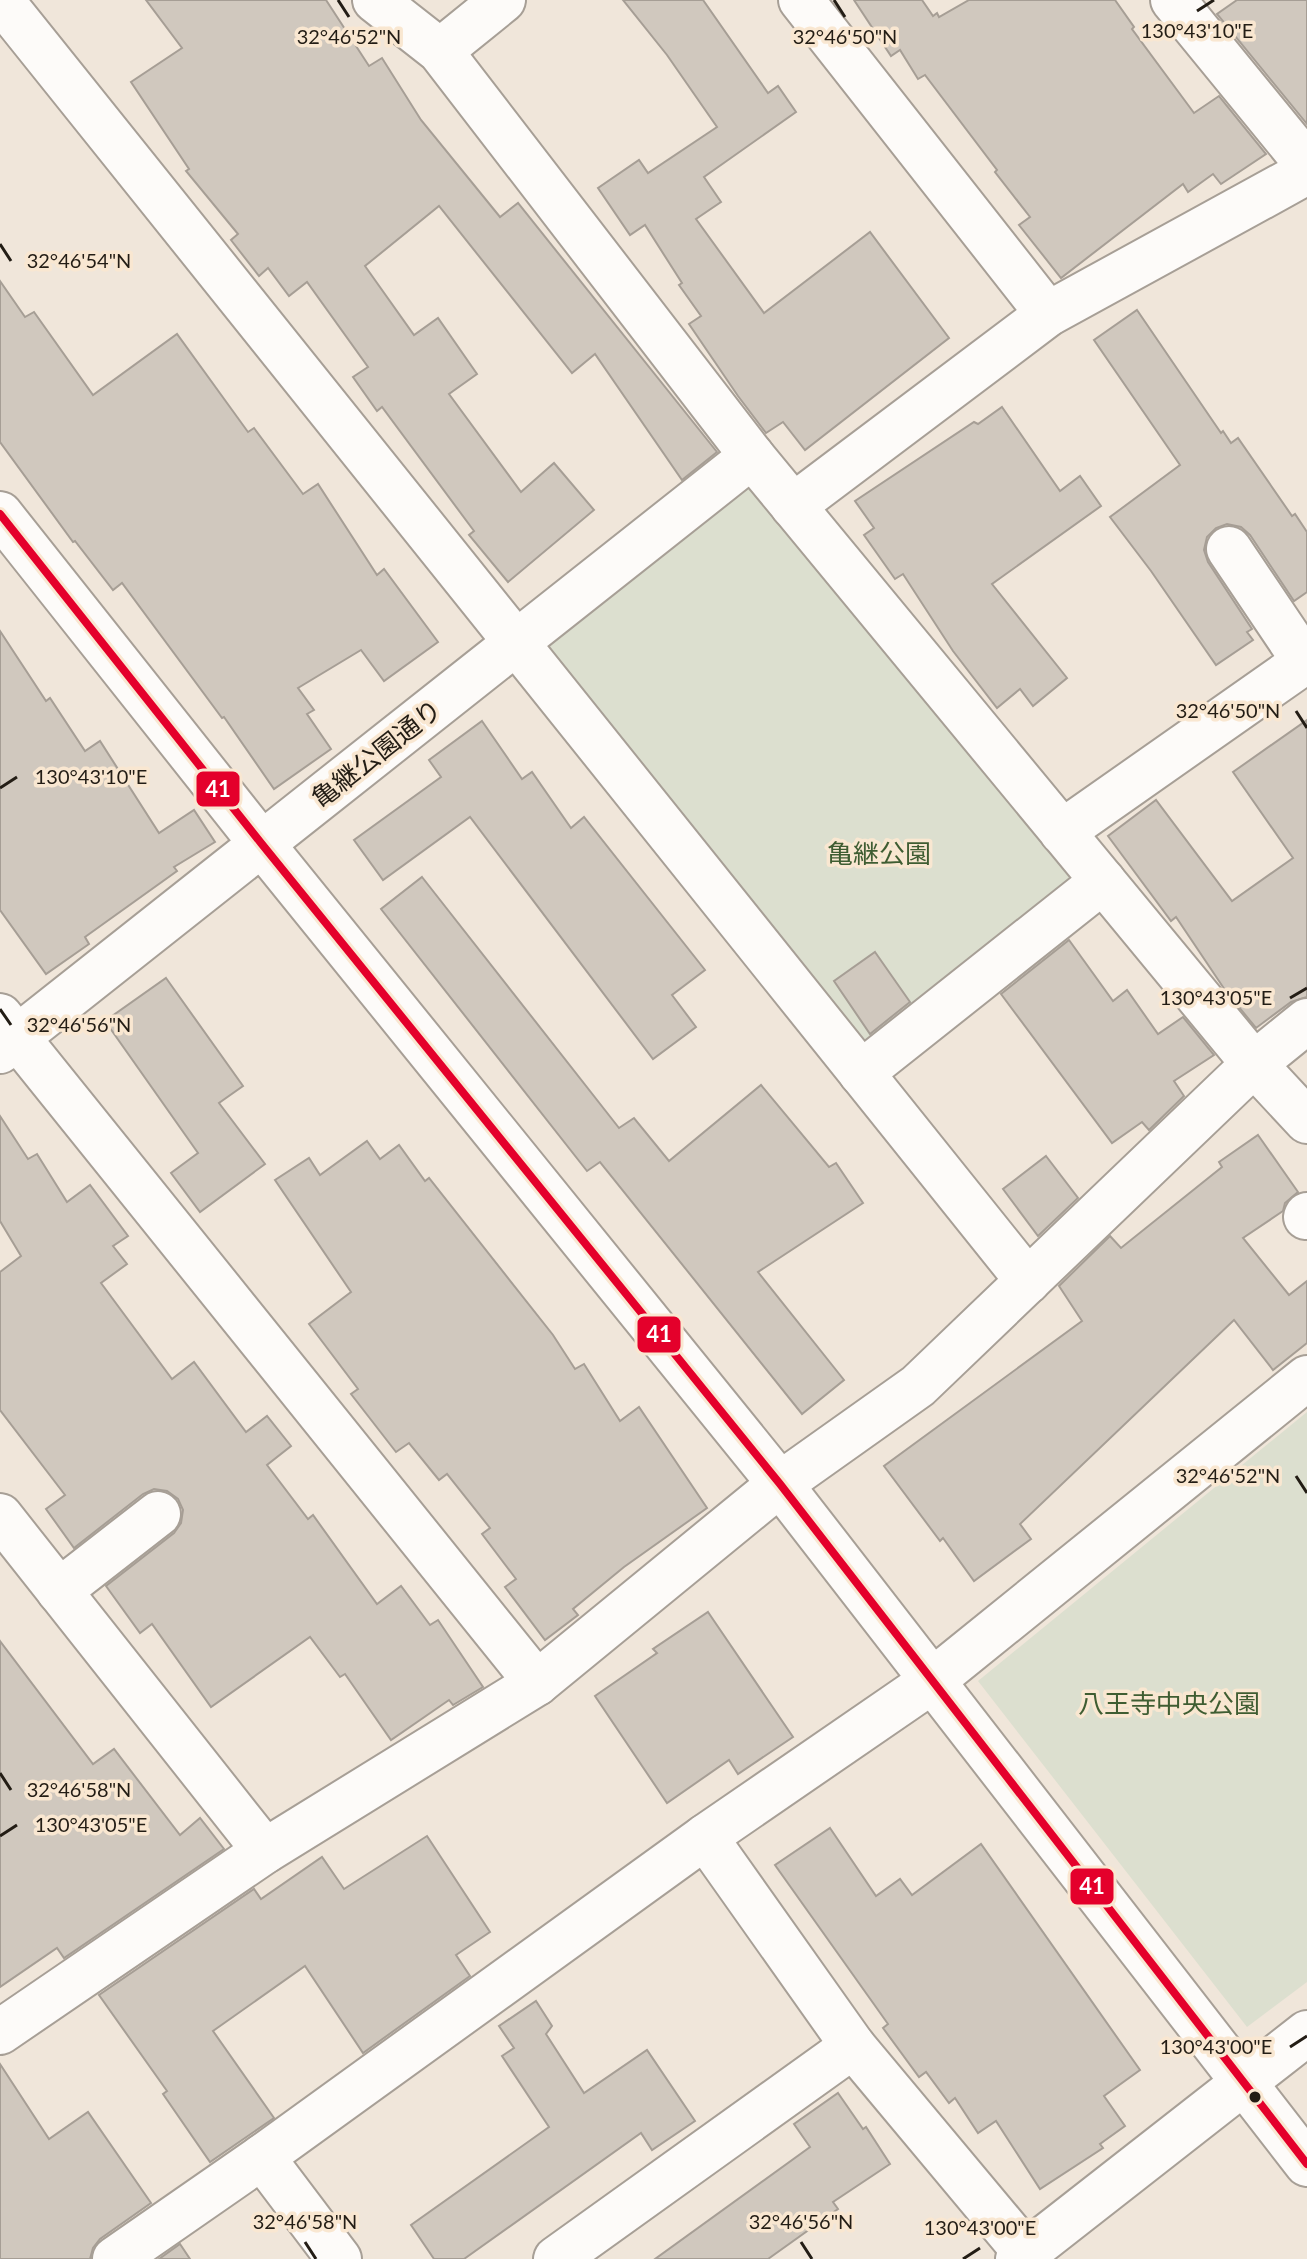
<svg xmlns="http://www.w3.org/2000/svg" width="1307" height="2259" font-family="Lato,'Noto Sans JP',sans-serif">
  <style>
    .green { fill: #dcdfcf }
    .building { fill: #d0c8be; stroke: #a69e95; stroke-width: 2 }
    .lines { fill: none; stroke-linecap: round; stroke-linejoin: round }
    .street-casing { stroke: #a79f96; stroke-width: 48 }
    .street { stroke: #fdfbf9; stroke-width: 44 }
    .bus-1-casing { stroke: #f9e7d1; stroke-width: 14 }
    .bus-1 { stroke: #e4002b; stroke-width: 8 }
    .ticks { fill: none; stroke: #231d15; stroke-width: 3 }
    .bus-dot { fill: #231d15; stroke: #f9e7d1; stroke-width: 3 }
    .labels { text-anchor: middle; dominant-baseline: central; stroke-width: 7; stroke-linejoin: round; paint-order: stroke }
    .street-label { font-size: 26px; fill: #231d15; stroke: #f9e7d1 }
    .park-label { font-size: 26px; fill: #3f5d32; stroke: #f9e7d1 }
    .ticks-label { font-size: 20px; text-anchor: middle; fill: #231d15; stroke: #f9e7d1; stroke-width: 7; stroke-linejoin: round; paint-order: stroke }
    .line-badge { stroke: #f9e7d1; stroke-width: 3 }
    .badge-label { font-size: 22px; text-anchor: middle; font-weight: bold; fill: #fff }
  </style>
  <rect width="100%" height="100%" fill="#f0e6da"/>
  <g class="green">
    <polygon points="751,475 1083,880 859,1052 533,645"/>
    <polygon points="1307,1412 1307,1982 1247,2027 978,1681"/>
  </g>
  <g class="building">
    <polygon points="146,0 326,0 369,66 382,58 421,120 500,217 518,203 717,452 682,480 595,354 572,373 439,206 365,266 414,335 438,318 477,374 449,394 521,492 554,463 594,510 508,582 469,535 474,531 382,407 377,411 353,377 368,367 307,282 289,296 268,268 259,276 231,240 238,234 186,171 189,169 131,82 182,48"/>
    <polygon points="623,0 703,0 768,93 778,86 796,112 704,177 721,202 696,219 764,313 870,232 949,338 805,450 783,422 766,433 738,396 689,324 701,316 679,285 682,283 645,225 630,235 598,188 639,160 648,173 717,127 667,55"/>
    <polygon points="854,0 922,0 933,16 937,13 939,17 969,0 1115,0 1134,27 1132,29 1194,113 1219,96 1266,154 1221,184 1213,174 1188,192 1183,184 1061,278 1019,225 1030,217 995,172 997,170 925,75 918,79 900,50 891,56"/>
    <polygon points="1237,0 1307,0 1307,124 1217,14"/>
    <polygon points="0,281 25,317 34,312 93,395 177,334 248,432 254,428 303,494 318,484 377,575 384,569 438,642 384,681 361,650 298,688 314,710 307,714 331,749 274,789 224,717 222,718 122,583 113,590 75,541 73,542 0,442"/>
    <polygon points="1137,310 1221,433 1223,431 1231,443 1238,438 1292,516 1295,514 1307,532 1307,592 1294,601 1250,535 1241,527 1227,524 1216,528 1207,537 1204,550 1208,562 1252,629 1247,632 1253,640 1216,665 1151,571 1110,517 1180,465 1094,340"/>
    <polygon points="1002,407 1060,491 1080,476 1101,506 992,584 1067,678 1033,706 1020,689 997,708 953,651 903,574 895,579 864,535 874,528 855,501 974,422 978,424"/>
    <polygon points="0,631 46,701 50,698 85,751 100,741 159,833 194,810 215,842 174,867 177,871 85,937 89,944 46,974 0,910"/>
    <polygon points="1307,720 1307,997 1291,1002 1256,1028 1225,990 1176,917 1171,921 1108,836 1156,800 1232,901 1293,858 1233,772"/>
    <polygon points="482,721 522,779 532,772 571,828 584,817 705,970 672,995 696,1027 653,1059 470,817 383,880 354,840 441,777 429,760"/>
    <polygon points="422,877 619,1128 634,1118 669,1161 761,1085 829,1167 836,1163 863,1203 758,1272 844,1380 802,1414 600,1162 587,1171 381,909"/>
    <polygon points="1069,940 1113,1001 1127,990 1158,1034 1183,1017 1214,1055 1174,1081 1184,1096 1149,1130 1142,1122 1112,1143 1001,994"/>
    <polygon points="875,952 910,1002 870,1034 834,981"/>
    <polygon points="166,978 243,1086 219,1103 265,1164 200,1212 171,1173 198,1153 105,1021"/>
    <polygon points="0,1116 28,1159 37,1154 67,1202 90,1185 128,1236 113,1246 127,1264 101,1283 172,1379 194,1362 246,1432 267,1416 291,1446 267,1465 308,1519 313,1515 377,1604 401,1586 430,1625 438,1620 483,1687 453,1705 449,1700 391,1740 345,1674 340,1677 310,1637 211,1707 152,1624 140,1633 106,1586 174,1533 181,1523 183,1510 178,1499 167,1491 154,1489 143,1494 74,1548 46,1509 65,1495 0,1410 0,1272 21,1256 0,1221"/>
    <polygon points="1258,1135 1298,1192 1285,1203 1283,1211 1243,1238 1289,1295 1307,1281 1307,1343 1273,1370 1234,1320 1020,1524 1031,1539 974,1581 943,1538 940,1541 884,1466 1082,1321 1059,1286 1110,1236 1121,1248 1222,1167 1219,1162"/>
    <polygon points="367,1141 380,1159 399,1145 425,1181 429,1178 553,1335 575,1369 584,1364 620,1421 639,1407 707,1508 624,1567 573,1609 578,1615 545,1640 505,1587 516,1579 482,1534 490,1528 447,1474 439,1480 409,1443 396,1452 351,1394 358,1389 309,1324 351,1292 275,1180 309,1158 320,1175"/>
    <polygon points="1046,1156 1078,1198 1038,1236 1003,1189"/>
    <polygon points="708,1612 793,1737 738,1774 729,1760 667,1803 595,1696 657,1653 653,1649"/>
    <polygon points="0,1641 93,1764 114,1749 180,1835 200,1818 224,1849 64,1958 57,1948 0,1987"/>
    <polygon points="830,1828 876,1896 900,1879 912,1895 981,1844 1140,2070 1104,2096 1125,2126 1100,2144 1103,2148 1040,2189 996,2121 978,2133 955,2098 949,2103 926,2072 919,2077 883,2028 888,2024 775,1865"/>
    <polygon points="427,1836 490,1932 456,1955 470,1976 363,2053 305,1966 213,2031 274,2118 210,2162 163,2094 167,2091 99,1995 254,1889 261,1899 322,1857 344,1889"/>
    <polygon points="536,2001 552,2026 546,2034 584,2093 647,2050 695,2121 652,2150 641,2133 464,2259 434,2259 411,2225 549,2127 502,2056 514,2048 499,2026"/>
    <polygon points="0,2064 49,2139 88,2112 151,2203 100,2239 93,2248 90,2259 0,2259"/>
    <polygon points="838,2093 863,2129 866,2127 890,2164 833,2202 838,2209 768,2259 655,2259 810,2147 794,2124"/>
    <polygon points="180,2244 190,2259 159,2259"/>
  </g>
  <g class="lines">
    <defs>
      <g id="street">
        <polyline points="1,0 1028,1281"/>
        <polyline points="375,0 440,51 752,456 1254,1064 1307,1121"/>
        <polyline points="801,0 1048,314"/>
        <polyline points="1173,0 1307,164"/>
        <polyline points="440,51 503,0"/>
        <polyline points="793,506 1048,314 1307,172"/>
        <polyline points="0,514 261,843 780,1484 1307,2164"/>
        <polyline points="1229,549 1305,662"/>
        <polyline points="1062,832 1307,660"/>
        <polyline points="0,1016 537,1683"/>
        <polyline points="0,1051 752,456"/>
        <polyline points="861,1073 1103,881"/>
        <polyline points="1306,1217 1307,1215"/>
        <polyline points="0,1516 265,1851"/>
        <polyline points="59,1591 158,1514"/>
        <polyline points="705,1837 853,2046 1031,2259"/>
        <polyline points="0,2032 265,1851 537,1683 780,1484 918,1386 1254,1064 1307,1021"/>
        <polyline points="262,2157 339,2259"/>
        <polyline points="115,2259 262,2157 705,1837 932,1681 1307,1378"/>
        <polyline points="556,2259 853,2046"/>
        <polyline points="1018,2259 1307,2033"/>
      </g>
    </defs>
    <use href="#street" class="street-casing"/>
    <use href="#street" class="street"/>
    <defs>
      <polyline id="bus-1" points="0,514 261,843 780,1484 1307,2164"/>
    </defs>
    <use href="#bus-1" class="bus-1-casing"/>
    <use href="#bus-1" class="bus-1"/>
  </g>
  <path class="ticks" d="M338 0 349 17M834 0 845 17M1197 11 1214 0M0 244 11 261M1296 711 1307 728M0 788 17 777M1290 998 1307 988M0 1009 11 1025M1296 1476 1307 1493M0 1773 11 1790M0 1836 17 1825M1290 2047 1307 2036M305 2242 316 2259M801 2242 812 2259M963 2259 980 2248"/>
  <circle class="bus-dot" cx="1255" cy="2097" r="7"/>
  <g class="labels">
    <g class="street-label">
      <text transform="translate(376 753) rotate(-38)">亀継公園通り</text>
    </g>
    <g class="park-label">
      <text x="879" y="853">亀継公園</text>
      <text x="1169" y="1703">八王寺中央公園</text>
    </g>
  </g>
  <g class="ticks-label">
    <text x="1197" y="38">130°43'10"E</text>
    <text x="349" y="44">32°46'52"N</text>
    <text x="845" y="44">32°46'50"N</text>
    <text x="79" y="268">32°46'54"N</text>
    <text x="1228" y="718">32°46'50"N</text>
    <text x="91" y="784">130°43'10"E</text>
    <text x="1216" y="1005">130°43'05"E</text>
    <text x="79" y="1032">32°46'56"N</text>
    <text x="1228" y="1483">32°46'52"N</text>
    <text x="79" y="1797">32°46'58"N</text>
    <text x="91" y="1832">130°43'05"E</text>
    <text x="1216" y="2054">130°43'00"E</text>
    <text x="305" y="2229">32°46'58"N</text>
    <text x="801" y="2229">32°46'56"N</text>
    <text x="980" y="2235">130°43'00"E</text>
  </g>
  <g class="line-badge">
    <rect x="195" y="770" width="46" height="38" rx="8" fill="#e4002b"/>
    <rect x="636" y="1315" width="46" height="39" rx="8" fill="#e4002b"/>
    <rect x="1069" y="1867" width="46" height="39" rx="8" fill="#e4002b"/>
  </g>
  <g class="badge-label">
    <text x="218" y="797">41</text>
    <text x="659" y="1342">41</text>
    <text x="1092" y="1894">41</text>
  </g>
</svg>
